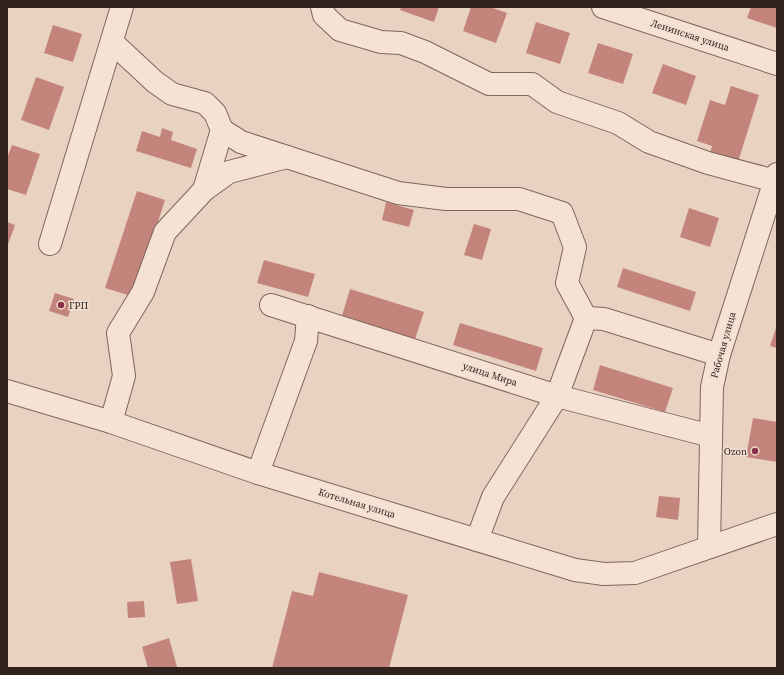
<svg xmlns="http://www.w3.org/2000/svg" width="784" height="675" font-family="'Source Serif 4',serif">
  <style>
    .building { fill: #c3857b }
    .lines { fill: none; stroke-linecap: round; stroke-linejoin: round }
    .minor-casing { stroke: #81655b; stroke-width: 24 }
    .minor { stroke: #f5e2d4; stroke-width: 22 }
    .poi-dot { fill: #89314a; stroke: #f1dfd1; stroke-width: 1.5 }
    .labels { text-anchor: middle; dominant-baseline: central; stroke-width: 3; stroke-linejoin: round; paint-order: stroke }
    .street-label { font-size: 10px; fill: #32221e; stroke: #f1dfd1 }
    .poi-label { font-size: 10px; fill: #32221e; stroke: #f1dfd1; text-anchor: start }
  </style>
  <rect width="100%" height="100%" fill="#e9d2c2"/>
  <g class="building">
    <polygon points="401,7 439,7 434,22 400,10"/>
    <polygon points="471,7 490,7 507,13 496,43 463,31"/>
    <polygon points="751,7 777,7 777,28 747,18"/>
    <polygon points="536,22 570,33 560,64 526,53"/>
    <polygon points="53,25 82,34 73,62 44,53"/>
    <polygon points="598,43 633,54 623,84 588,73"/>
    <polygon points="663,64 696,76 686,105 652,93"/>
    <polygon points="36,77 64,87 49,130 21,120"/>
    <polygon points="731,86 759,95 738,162 710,153 712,146 697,141 710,100 725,105"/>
    <polygon points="162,128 173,132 171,140 197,149 191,168 136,151 142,131 160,137"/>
    <polygon points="12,145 40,154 26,195 7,189 7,158"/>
    <polygon points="137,191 165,200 134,297 105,288"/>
    <polygon points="386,202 414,210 409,227 382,220"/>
    <polygon points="689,208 719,218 710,247 680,237"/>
    <polygon points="7,222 15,225 7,247"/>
    <polygon points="474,224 491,229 482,260 464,255"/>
    <polygon points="264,260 315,274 308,297 257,283"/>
    <polygon points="623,268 696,292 690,311 617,287"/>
    <polygon points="350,289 424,312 415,339 342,316"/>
    <polygon points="55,293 74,299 68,317 49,311"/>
    <polygon points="460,323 543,348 536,371 453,345"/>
    <polygon points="777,325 777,348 770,346"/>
    <polygon points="600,365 673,388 665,412 593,390"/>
    <polygon points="753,418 777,422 777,462 746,457"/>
    <polygon points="659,496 680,498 678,520 656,517"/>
    <polygon points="191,559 198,601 177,604 170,562"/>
    <polygon points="319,572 408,595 389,668 272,668 292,591 313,596"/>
    <polygon points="144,601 145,617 128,618 127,602"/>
    <polygon points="169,638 177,667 148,668 142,647"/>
  </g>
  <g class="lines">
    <defs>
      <g id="minor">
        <polyline points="322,7 324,15 340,30 381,42 401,43 425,52 489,84 532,84 557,102 618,123 649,142 708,163 775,181"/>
        <polyline points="603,7 777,64"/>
        <polyline points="112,42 155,82 172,94 205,103 215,113 222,130 241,142 287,157"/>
        <polyline points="204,190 222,130"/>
        <polyline points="50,244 122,7"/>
        <polyline points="271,305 557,396 711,436"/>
        <polyline points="7,391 111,422 258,473 575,570 604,574 635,573 777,524"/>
        <polyline points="111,422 124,376 118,333 143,292 165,232 204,190 229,172 287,157 398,193 446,199 519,199 562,213 575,247 567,283 586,318"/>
        <polyline points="258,473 306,341 308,316"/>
        <polyline points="477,540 493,497 557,396 586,318 604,319 719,355"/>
        <polyline points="709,547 712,387 719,355 777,174"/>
      </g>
    </defs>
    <use href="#minor" class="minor-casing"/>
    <use href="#minor" class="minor"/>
  </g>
  <g class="poi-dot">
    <circle cx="61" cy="305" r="4"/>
    <circle cx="755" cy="451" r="4"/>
  </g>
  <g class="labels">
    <g class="street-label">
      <text transform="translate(690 35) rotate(18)">Ленинская улица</text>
      <text transform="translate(723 345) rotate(-74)">Рабочая улица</text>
      <text transform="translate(490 374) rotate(18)">улица Мира</text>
      <text transform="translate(357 503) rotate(17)">Котельная улица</text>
    </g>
    <g class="poi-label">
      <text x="69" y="305">ГРП</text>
      <text x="747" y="451" text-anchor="end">Ozon</text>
    </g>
  </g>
  <rect width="784" height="675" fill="none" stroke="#32221e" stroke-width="16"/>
</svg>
